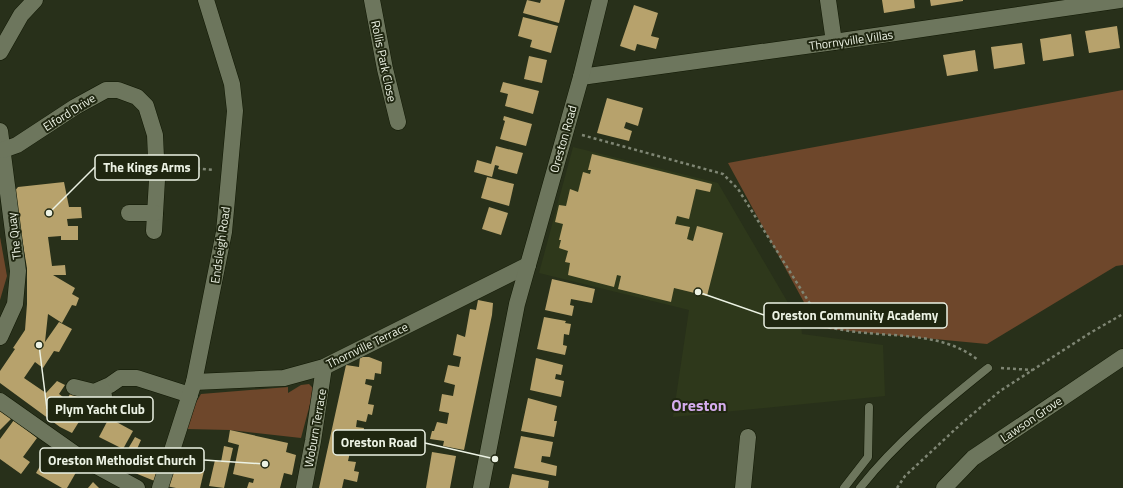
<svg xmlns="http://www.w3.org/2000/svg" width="1123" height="488" font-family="'Titillium Web',sans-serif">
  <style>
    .built { fill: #2e381b }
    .green { fill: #6e472b }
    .building { fill: #b7a26c }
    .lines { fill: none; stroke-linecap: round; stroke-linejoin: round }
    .service-casing { stroke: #111804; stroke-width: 9 }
    .minor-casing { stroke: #111804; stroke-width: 17 }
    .path { stroke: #7f8674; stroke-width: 2.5; stroke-dasharray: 3 3; stroke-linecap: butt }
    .service { stroke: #6d765d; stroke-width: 8 }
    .minor { stroke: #6d765d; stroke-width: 16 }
    .labels { text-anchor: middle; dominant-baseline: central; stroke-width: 4; stroke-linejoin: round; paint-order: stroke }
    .street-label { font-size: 12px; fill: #ecf2e4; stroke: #1f2610 }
    .district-label { font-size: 16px; font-weight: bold; fill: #d4aced; stroke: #1f2610 }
    .leader { fill: none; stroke: #ecf2e4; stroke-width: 1.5 }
    .callout-dot { fill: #ecf2e4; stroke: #1f2610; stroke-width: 1.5 }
    .callout { fill: #1f2610; stroke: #ecf2e4; stroke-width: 1.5 }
    .callout-label { font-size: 13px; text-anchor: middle; font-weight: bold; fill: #ecf2e4 }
  </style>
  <rect width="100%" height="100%" fill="#28301a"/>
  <polygon class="built" points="573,147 718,183 801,325 802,334 883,345 885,396 673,417 689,310 539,273"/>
  <g class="green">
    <polygon points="1123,90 1123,265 1116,266 987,344 818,328 728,163"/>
    <polygon points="0,237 7,276 0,300"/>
    <polygon points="309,384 314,389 301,438 230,430 186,429 195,404 201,394 288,387 288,393 301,385"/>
  </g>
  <g class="building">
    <polygon points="527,0 540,3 541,0 565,0 559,23 523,13"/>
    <polygon points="882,0 914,0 915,8 884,13"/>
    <polygon points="930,0 963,0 963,1 931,6"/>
    <polygon points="634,5 658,13 651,36 659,38 656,49 637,44 635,51 620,46"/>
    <polygon points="523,17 558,26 551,53 530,47 532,40 518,36"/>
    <polygon points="1117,26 1120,48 1089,53 1085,31"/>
    <polygon points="1071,34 1074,56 1043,61 1040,39"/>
    <polygon points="1022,43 1025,64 994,69 991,47"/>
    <polygon points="975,50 978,71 947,76 943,55"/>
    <polygon points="529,56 547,60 542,83 524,79"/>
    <polygon points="503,82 539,91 533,114 505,106 508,94 500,92"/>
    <polygon points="607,98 643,108 638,126 626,122 624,128 632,131 629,141 597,133"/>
    <polygon points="504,116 532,124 526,146 500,139 505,121 503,120"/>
    <polygon points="496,146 523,153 517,174 498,169 499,166 495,165 492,177 474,172 477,160 491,164"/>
    <polygon points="592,154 712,184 710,192 696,189 689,219 677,216 675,224 690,227 687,239 693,241 697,226 723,233 707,296 674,288 671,302 618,289 621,276 617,275 614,287 568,275 570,263 565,262 568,251 559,248 561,240 559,240 563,224 555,222 559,205 566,206 570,189 578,192 583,172 590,174 591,170 588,170"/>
    <polygon points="487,177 514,184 509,206 481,198"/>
    <polygon points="64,182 69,207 81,207 82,218 67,219 68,226 78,226 78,240 61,240 61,236 48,237 52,266 65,265 66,275 53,275 75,288 72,294 79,298 76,306 72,305 62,323 48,314 45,342 59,322 72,329 59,352 54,351 43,368 35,362 24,378 46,393 57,381 65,385 59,394 67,400 71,392 80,397 76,404 79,406 83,399 90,404 72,433 60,427 0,383 0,371 15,349 13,348 25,330 27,304 27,268 14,192 18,187"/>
    <polygon points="489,207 508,213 501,235 482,229"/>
    <polygon points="552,279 595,289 592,303 571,299 570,305 574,306 572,316 545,310"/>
    <polygon points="478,300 493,303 492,315 464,450 443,446 444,441 430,439 432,431 434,431 437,422 447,424 449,413 439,411 442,394 453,396 455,385 444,382 448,365 459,367 461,357 453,355 457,334 465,337 470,309 476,310"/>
    <polygon points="544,317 566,321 565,323 571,324 569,335 564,334 563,345 567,346 565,355 537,349"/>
    <polygon points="360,357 369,357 382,362 381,374 375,373 374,380 366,379 365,384 372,386 368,404 374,405 372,415 368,414 366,422 357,420 356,427 364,428 360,450 351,448 348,461 356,462 354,471 359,472 357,482 344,479 342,488 319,488 346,365 359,367"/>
    <polygon points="536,358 563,365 561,375 556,374 555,379 564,381 561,397 530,390"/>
    <polygon points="528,398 557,406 554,421 557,421 554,437 521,431"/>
    <polygon points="0,406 14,416 0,430"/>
    <polygon points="109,418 133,431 123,449 99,437"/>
    <polygon points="14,420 37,438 23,457 30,462 21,474 0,459 0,439"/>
    <polygon points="230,430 288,443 286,452 296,455 292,475 284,473 280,488 247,488 249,482 253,483 254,479 233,474 239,445 228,442"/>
    <polygon points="521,436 553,442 550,457 542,456 541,462 557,466 556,476 514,468"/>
    <polygon points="135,437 141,440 137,449 150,456 152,452 162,455 160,460 164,462 157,482 135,473 119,464"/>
    <polygon points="224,446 233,448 224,488 209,486 215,460 221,462"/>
    <polygon points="48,452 78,469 67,488 62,488 36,473"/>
    <polygon points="432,452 456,456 450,488 426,488"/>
    <polygon points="171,464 204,471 200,488 176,488 166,486"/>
    <polygon points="512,474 549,481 548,488 509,488"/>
    <polygon points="93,482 99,488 88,488"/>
  </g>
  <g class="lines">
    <defs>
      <g id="service">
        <polyline points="844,488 868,457 869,407"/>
        <path d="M860 488C897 441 942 405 988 368"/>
      </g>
      <g id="minor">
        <polyline points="372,0 385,69 398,122"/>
        <polyline points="828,0 834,42"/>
        <polyline points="0,52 21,15 35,0"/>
        <polyline points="581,77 834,42 1120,0"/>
        <polyline points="0,131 18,271 15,304 0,337"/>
        <polyline points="3,150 17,145 75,107 106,90 118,90 137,97 146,106 155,135 157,180 154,231"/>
        <polyline points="129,213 155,213"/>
        <polyline points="194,382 284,378 324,367 528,265"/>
        <polyline points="74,387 94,392 110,385 120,378 137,378 190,395"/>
        <polyline points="0,401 78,456 137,488"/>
        <polyline points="101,409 104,396 102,389"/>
        <polyline points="160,488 194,382 224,232 235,111 232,84 206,0"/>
        <polyline points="304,488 313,441 324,367"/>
        <polyline points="481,488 517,304 581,77 600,0"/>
        <polyline points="743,488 748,437"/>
        <polyline points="944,488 973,458 1123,357"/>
      </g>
    </defs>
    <use href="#service" class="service-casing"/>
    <use href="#minor" class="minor-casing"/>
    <g class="path">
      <polyline points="582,135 723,174 738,189 824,326"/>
      <polyline points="173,166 214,170"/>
      <path d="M805 323C822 326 839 330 857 332 897 337 945 333 978 360"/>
      <polyline points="1001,368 1032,370"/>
      <polyline points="897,488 905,476 962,423 1000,391 1090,333 1123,314"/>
    </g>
    <use href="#service" class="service"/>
    <use href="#minor" class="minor"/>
  </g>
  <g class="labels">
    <g class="street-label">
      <text transform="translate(851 40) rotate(-8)">Thornyville Villas</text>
      <text transform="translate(384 61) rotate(78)">Rollis Park Close</text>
      <text transform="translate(69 112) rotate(-32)">Elford Drive</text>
      <text transform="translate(563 139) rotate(-74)">Oreston Road</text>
      <text transform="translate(14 236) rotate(-97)">The Quay</text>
      <text transform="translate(220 245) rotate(-82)">Endsleigh Road</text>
      <text transform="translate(367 345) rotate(-26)">Thornville Terrace</text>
      <text transform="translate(1031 419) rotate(-34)">Lawson Grove</text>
      <text transform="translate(315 428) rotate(-80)">Woburn Terrace</text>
    </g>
    <g class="district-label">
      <text x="699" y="405">Oreston</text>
    </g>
  </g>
  <path class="leader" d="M49 213L95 167M698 292L764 315M39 345L47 409M495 459L425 443M265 464L204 460"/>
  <g class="callout-dot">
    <circle cx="49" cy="213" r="4"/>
    <circle cx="698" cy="292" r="4"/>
    <circle cx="39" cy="345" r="4"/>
    <circle cx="495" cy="459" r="4"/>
    <circle cx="265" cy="464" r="4"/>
  </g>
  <g class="callout">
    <rect x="95" y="155" width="104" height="25" rx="4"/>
    <rect x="764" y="303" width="183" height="25" rx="4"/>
    <rect x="47" y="397" width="106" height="25" rx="4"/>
    <rect x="333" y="430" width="92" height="25" rx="4"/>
    <rect x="40" y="448" width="164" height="25" rx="4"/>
  </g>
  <g class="callout-label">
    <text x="147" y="172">The Kings Arms</text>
    <text x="855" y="320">Oreston Community Academy</text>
    <text x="100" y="414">Plym Yacht Club</text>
    <text x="379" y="447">Oreston Road</text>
    <text x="122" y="465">Oreston Methodist Church</text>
  </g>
</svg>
